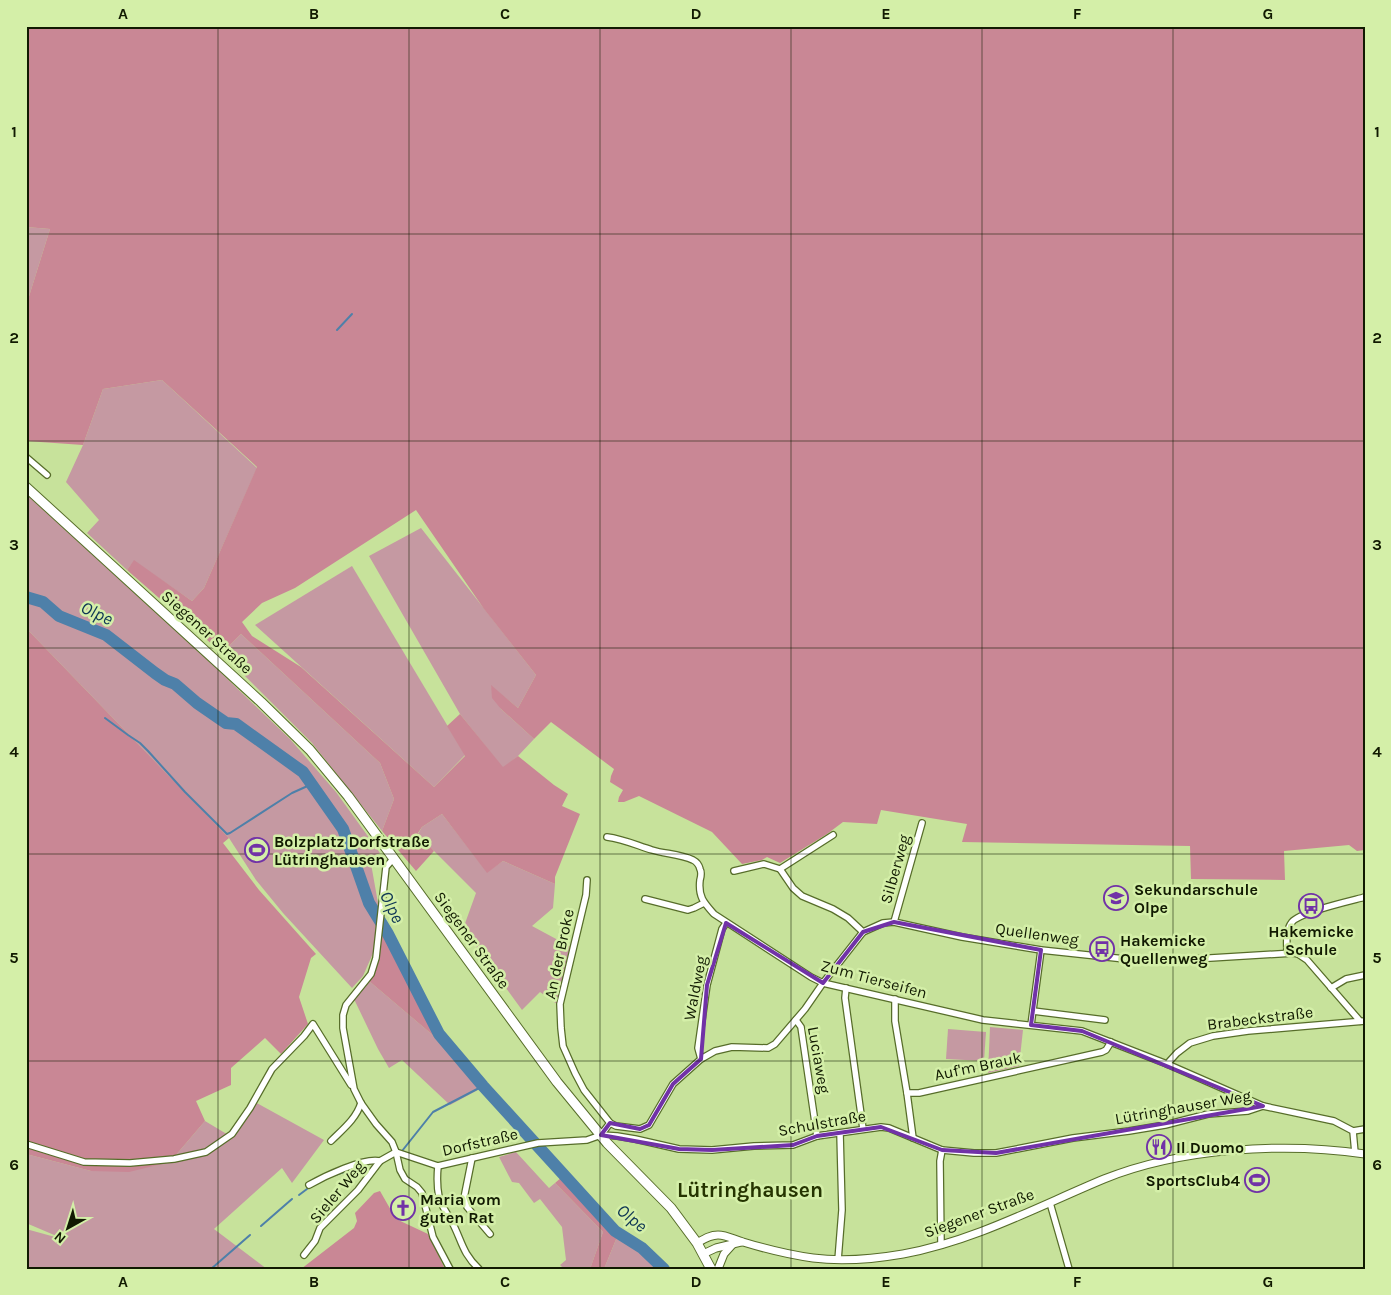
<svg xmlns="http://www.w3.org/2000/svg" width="1391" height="1295" font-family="Karla,sans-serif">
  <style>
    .green { fill: #c599a2 }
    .forest { fill: #c98795 }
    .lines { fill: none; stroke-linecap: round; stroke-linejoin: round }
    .stream { stroke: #4e80a9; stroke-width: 2 }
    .river { stroke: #4e80a9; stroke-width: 12 }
    .minor-casing { stroke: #576d2a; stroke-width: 8 }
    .tertiary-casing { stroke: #576d2a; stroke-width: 9 }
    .primary-casing { stroke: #576d2a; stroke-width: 11 }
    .minor { stroke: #fff; stroke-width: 5.5 }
    .tertiary { stroke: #fff; stroke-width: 7 }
    .primary { stroke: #fff; stroke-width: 9 }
    .marked { fill: none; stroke: #7132a7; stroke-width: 4; stroke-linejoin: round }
    .grid { fill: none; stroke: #111a01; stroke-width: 1; stroke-opacity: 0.55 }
    .labels { text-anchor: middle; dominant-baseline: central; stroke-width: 5; stroke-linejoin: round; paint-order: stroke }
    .street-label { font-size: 16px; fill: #111a01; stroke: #d4efa8 }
    .poi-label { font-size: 16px; font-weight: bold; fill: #111a01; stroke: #d4efa8; text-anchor: start }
    .water-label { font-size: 18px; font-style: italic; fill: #0f3654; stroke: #d4efa8 }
    .district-label { font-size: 21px; font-weight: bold; fill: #253400; stroke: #d4efa8 }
    .neatline { fill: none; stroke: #111a01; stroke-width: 2 }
    .grid-label { font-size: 16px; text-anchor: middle; font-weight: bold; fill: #111a01 }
  </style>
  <rect width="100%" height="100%" fill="#c7e29b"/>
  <g class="green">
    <polygon points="26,227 50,229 26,306"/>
    <polygon points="162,380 257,468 204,588 192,601 134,561 127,570 87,533 99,520 66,482 83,445 103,389"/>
    <polygon points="26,494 217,669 290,739 336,792 380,853 370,858 378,903 374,951 363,976 352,988 283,913 256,880 229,838 26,628"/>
    <polygon points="421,528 536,675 518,708 491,686 501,709 534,739 518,756 503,768 460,714 369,556"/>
    <polygon points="352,566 465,755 434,787 255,625"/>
    <polygon points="241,634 380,763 394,799 382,831 312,743 222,653"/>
    <polygon points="442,814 487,872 503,861 555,884 553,908 532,926 571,947 557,1004 540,992 522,1010 463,929 476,893 434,851 418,834 422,827"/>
    <polygon points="369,981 435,1037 482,1087 476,1091 450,1105 402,1060 389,1068 378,1049 354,999"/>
    <polygon points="990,1027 1023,1030 1019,1066 988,1073"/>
    <polygon points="948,1029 986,1032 984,1061 946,1059"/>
    <polygon points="253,1101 324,1140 292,1183 282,1168 214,1229 267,1269 26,1269 26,1229 66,1240 26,1223 26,1154 91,1171 170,1162 205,1121 225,1133 232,1134"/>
    <polygon points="516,1152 549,1188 555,1183 603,1232 590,1269 564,1269 560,1265 566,1260 562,1227 540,1199 534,1203 519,1183 512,1182 499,1157"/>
    <polygon points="617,1237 639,1250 659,1269 604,1269"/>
  </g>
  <g class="forest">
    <polygon points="26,26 1365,26 1365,850 1357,851 1349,845 1284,851 1285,880 1191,879 1190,846 962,842 967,824 881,810 877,824 843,822 827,834 780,863 767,857 762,860 742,864 712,832 639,796 624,802 618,802 619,797 623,790 610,782 611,776 614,769 551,722 534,739 501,709 492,698 491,685 518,708 536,675 484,609 416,510 295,588 262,603 242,622 252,636 301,667 434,787 465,756 447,726 460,714 503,767 518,756 554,785 568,794 562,806 580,814 555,877 555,884 503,861 487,873 442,814 422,827 418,833 434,851 416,871 382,831 394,799 380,763 241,634 222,653 127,570 134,560 192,601 204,588 257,467 162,380 103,389 83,445 26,441 26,306 50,229 26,227"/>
    <polygon points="26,628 229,838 223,843 259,890 316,954 311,958 299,997 308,1024 281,1054 265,1038 231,1068 231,1085 196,1101 205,1121 170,1162 129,1172 91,1171 26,1154"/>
    <polygon points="382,930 438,1034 467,1071 435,1037 369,981 380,952"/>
    <polygon points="562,1177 617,1237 604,1269 590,1269 603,1232 558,1186 555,1183"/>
    <polygon points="380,1191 396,1219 428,1234 445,1269 359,1267 358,1269 301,1269 354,1228 357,1221 355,1213 374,1193"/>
  </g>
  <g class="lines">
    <g class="stream">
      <polyline points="337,330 352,314"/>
      <polyline points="105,718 128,735 140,743 148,751 185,792 227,834 230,833 292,793 312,784"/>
      <polyline points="402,1151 433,1112 483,1086"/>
      <polyline points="335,1175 368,1164"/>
      <polyline points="299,1195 307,1189"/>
      <polyline points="261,1226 292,1199"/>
      <polyline points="211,1269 250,1235"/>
    </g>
    <polyline class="river" points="26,597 43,602 59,616 106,635 155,673 165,680 175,684 197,703 226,723 236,724 303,772 343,829 369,903 388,934 439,1034 483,1086 615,1231 642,1248 664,1269"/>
    <defs>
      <g id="minor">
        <polyline points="26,457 47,475"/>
        <path d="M607 837C623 839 636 845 652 850 665 854 680 854 693 860 697 862 699 865 700 869 702 873 701 876 700 880 698 897 704 903 714 914L811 977 823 983 983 1020 1082 1031 1167 1064 1263 1106 1334 1121 1353 1131 1355 1153"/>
        <polyline points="393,859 386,867 376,958 371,974 346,1005 343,1015 343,1028 354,1089 361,1103 376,1124 392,1142 396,1152 400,1170 405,1179 417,1187 422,1193 433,1237 450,1269"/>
        <polyline points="780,869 833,835"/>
        <polyline points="734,871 764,864 780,869 793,888 802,896 833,909 848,918 863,932"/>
        <polyline points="587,880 586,895 560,1004 561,1028 563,1046 575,1073 584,1090 610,1123 601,1135"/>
        <polyline points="645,899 688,910 694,908 704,903"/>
        <polyline points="894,922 922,823"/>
        <path d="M1287 952C1287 943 1285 931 1292 922 1300 912 1350 901 1365 897"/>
        <polyline points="846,988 845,998 863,1129"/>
        <polyline points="1331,988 1346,979 1365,975"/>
        <polyline points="895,999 895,1021 907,1093 919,1093 1102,1052 1106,1050 1111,1042"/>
        <polyline points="1033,1011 1105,1020"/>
        <polyline points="796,1020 801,1027 817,1136"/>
        <polyline points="1031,1025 1041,950"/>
        <polyline points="701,1059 698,1048 707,985 722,929 726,923"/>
        <polyline points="1167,1064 1177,1053 1190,1043 1213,1036 1248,1031 1365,1021"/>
        <polyline points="907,1093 913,1138"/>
        <polyline points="610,1123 616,1126 640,1129 649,1125 673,1084 701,1059 715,1051 732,1047 768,1048 775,1044 805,1009 823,983 863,932 883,923 894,922 962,937 1041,950 1125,959 1161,961 1294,953 1298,954 1307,960 1360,1021"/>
        <polyline points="1353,1131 1365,1129"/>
        <path d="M331 1141C343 1129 356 1119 361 1103"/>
        <polyline points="26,1144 84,1162 130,1163 174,1159 206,1152 232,1134 250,1108 272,1069 304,1036 313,1024 351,1085"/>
        <polyline points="396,1152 438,1166 538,1143 587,1140 601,1135 617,1136 635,1139 679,1149 712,1150 754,1146 793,1145 817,1136 881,1127 889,1128 942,1150 974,1153 996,1153 1073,1138 1129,1131 1165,1125 1208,1114 1248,1111 1263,1106"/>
        <polyline points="472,1158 464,1198 467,1207 490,1234"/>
        <path d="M438 1166C437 1176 437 1187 439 1197 441 1206 448 1214 452 1222 462 1241 462 1253 479 1269"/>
        <path d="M309 1185C323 1177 364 1157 380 1161"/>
        <polyline points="1050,1203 1069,1269"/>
        <polyline points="941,1245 940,1161 942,1150"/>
        <polyline points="304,1255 315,1241 320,1228 358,1190 380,1161 396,1152"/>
        <polyline points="838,1260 842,1210 840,1133"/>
      </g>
      <g id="tertiary">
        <path d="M697 1243C704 1239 710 1235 718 1235 727 1235 735 1240 743 1242 766 1249 790 1255 813 1258 843 1262 874 1259 903 1254 974 1241 1039 1206 1104 1179 1181 1148 1284 1142 1365 1154"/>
        <polyline points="703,1254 716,1248 741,1242"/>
        <polyline points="718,1269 724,1254 733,1244"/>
      </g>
      <polyline id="primary" points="26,487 261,702 310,750 348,796 557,1082 607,1143 671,1208 697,1243 711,1269"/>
    </defs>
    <use href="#minor" class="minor-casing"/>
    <use href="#tertiary" class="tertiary-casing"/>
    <use href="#primary" class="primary-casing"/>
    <use href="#minor" class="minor"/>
    <use href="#tertiary" class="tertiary"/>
    <use href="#primary" class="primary"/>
  </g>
  <path class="marked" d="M894 922 1041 950 1031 1025 1082 1031 1263 1106 996 1153 942 1150 881 1127 817 1136 793 1145 712 1150 679 1149 601 1135 610 1123 640 1129 649 1125 673 1084 701 1059 707 985 726 923 823 983 863 932Z"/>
  <path class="grid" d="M218 26V1269M409 26V1269M600 26V1269M791 26V1269M982 26V1269M1173 26V1269M26 234H1365M26 441H1365M26 648H1365M26 854H1365M26 1061H1365"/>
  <defs>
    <symbol id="stadium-ring" viewBox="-11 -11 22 22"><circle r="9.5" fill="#d4efa8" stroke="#7132a7" stroke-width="1.5"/><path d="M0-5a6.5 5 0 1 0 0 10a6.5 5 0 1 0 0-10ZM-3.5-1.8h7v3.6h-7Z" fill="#7132a7"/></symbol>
    <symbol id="school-ring" viewBox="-11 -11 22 22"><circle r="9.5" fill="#d4efa8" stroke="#7132a7" stroke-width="1.5"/><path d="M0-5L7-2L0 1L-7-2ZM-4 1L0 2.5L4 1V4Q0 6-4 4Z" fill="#7132a7"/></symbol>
    <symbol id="bus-ring" viewBox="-11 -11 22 22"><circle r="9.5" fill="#d4efa8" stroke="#7132a7" stroke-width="1.5"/><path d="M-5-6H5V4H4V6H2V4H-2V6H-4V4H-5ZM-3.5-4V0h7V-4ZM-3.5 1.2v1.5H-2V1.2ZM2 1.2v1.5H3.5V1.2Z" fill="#7132a7"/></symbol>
    <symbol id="restaurant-ring" viewBox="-11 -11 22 22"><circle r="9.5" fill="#d4efa8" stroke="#7132a7" stroke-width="1.5"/><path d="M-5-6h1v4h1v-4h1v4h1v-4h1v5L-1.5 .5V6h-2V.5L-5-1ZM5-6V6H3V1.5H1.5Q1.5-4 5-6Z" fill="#7132a7"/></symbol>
    <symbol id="church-ring" viewBox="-11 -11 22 22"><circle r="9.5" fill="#d4efa8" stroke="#7132a7" stroke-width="1.5"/><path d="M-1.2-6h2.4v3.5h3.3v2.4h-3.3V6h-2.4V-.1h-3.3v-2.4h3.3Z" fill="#7132a7"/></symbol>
  </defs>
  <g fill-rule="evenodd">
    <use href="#stadium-ring" x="243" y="836" width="28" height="28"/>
    <use href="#school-ring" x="1102" y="884" width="28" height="28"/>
    <use href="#bus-ring" x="1297" y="892" width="28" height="28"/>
    <use href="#bus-ring" x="1088" y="935" width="28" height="28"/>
    <use href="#restaurant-ring" x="1145" y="1133" width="28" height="28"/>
    <use href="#stadium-ring" x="1243" y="1166" width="28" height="28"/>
    <use href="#church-ring" x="389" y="1194" width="28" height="28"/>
  </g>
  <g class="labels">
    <g class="street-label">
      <text transform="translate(207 632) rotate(42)">Siegener Straße</text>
      <text transform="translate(895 869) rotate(-74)">Silberweg</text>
      <text transform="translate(1037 934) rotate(8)">Quellenweg</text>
      <text transform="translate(472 940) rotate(54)">Siegener Straße</text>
      <text transform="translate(559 954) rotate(-78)">An der Broke</text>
      <text transform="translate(874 979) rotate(15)">Zum Tierseifen</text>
      <text transform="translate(695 988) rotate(-79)">Waldweg</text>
      <text transform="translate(1260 1018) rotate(-7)">Brabeckstraße</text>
      <text transform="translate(819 1060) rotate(80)">Luciaweg</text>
      <text transform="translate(978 1066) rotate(-12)">Auf'm Brauk</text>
      <text transform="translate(1183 1107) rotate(-10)">Lütringhauser Weg</text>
      <text transform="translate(822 1123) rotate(-10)">Schulstraße</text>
      <text transform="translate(480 1142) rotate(-13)">Dorfstraße</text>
      <text transform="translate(337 1192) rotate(-50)">Sieler Weg</text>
      <text transform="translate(979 1213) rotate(-20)">Siegener Straße</text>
    </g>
    <g class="poi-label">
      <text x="274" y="841">Bolzplatz Dorfstraße<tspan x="274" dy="18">Lütringhausen</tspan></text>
      <text x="1134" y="889">Sekundarschule<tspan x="1134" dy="18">Olpe</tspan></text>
      <text x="1311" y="931" text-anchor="middle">Hakemicke<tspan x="1311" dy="18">Schule</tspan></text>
      <text x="1120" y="940">Hakemicke<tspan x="1120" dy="18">Quellenweg</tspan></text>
      <text x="1176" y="1147">Il Duomo</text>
      <text x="1240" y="1180" text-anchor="end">SportsClub4</text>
      <text x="420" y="1199">Maria vom<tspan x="420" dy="18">guten Rat</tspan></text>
    </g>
    <g class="water-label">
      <text transform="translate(97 613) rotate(25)">Olpe</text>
      <text transform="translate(392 907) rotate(64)">Olpe</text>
      <text transform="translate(632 1218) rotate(39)">Olpe</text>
    </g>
    <g class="district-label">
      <text x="750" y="1190">Lütringhausen</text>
    </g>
  </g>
  <rect width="1391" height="1295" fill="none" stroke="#d4efa8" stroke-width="55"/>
  <g transform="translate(68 1228) rotate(219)" stroke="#d4efa8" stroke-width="4" paint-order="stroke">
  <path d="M0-4L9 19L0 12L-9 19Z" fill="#111a01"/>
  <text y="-8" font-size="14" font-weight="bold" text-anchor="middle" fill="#111a01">N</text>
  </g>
  <rect x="28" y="28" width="1336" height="1240" class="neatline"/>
  <g class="grid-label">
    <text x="123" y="19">A</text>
    <text x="314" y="19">B</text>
    <text x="505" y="19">C</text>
    <text x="696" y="19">D</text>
    <text x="886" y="19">E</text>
    <text x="1077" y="19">F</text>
    <text x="1268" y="19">G</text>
    <text x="14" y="137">1</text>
    <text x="1377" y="137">1</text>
    <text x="14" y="343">2</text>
    <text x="1377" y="343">2</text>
    <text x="14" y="550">3</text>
    <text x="1377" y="550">3</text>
    <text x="14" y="757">4</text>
    <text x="1377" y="757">4</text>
    <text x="14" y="963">5</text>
    <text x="1377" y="963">5</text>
    <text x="14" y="1170">6</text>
    <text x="1377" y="1170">6</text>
    <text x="123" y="1287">A</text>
    <text x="314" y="1287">B</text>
    <text x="505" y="1287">C</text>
    <text x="696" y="1287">D</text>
    <text x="886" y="1287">E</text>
    <text x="1077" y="1287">F</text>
    <text x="1268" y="1287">G</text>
  </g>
</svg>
